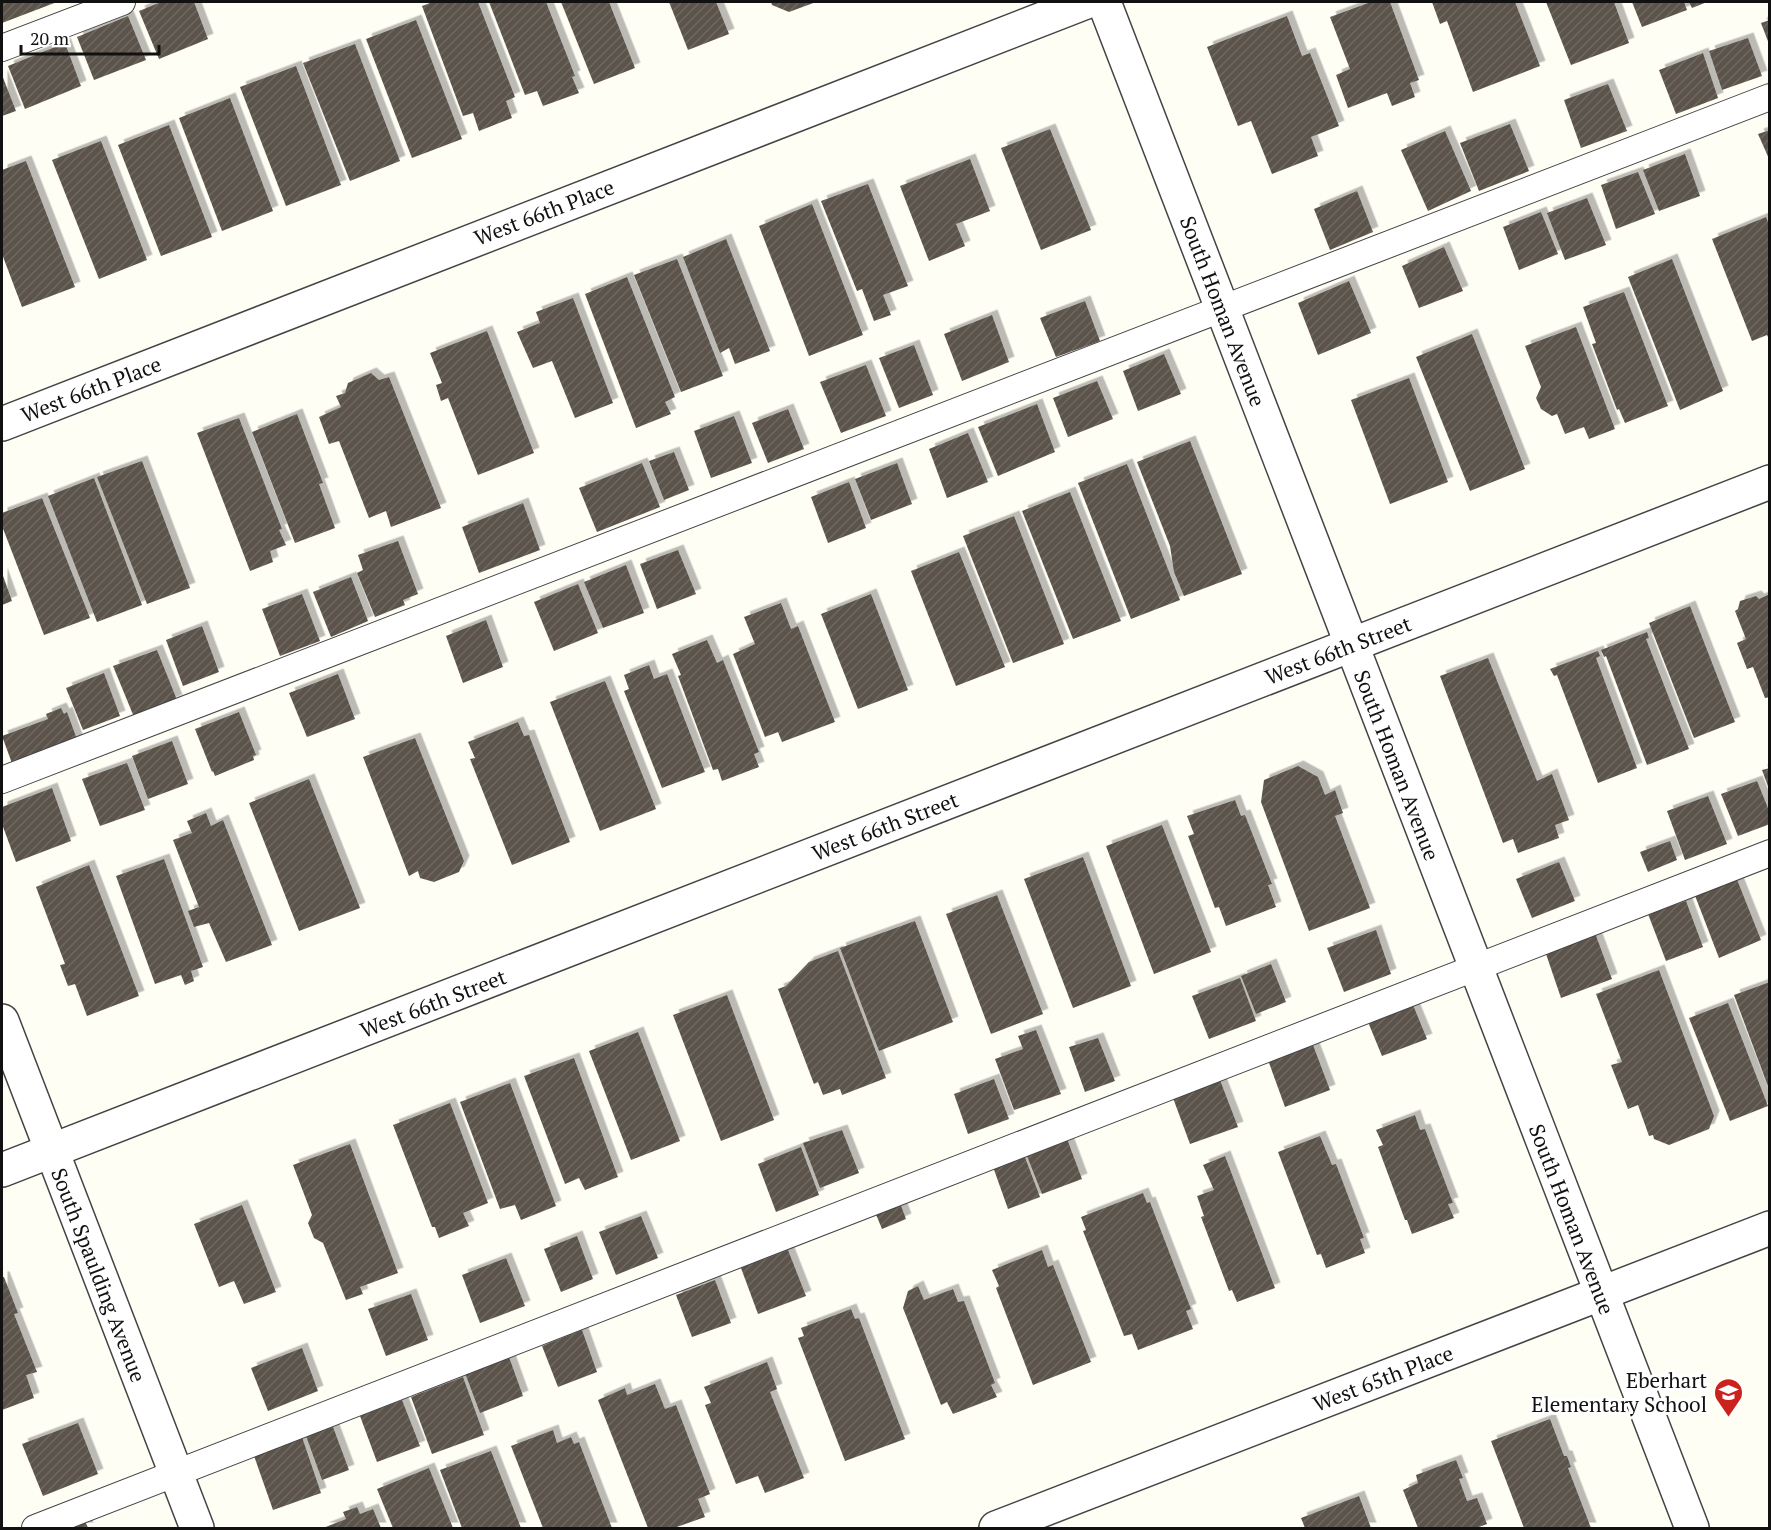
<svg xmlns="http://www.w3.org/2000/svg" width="1771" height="1530" font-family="'PT Serif',serif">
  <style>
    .building { fill: url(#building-hatch); filter: url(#shadow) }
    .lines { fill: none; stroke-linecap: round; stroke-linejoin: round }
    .lane-casing { stroke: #444; stroke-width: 28 }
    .street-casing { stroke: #444; stroke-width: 36 }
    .lane { stroke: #fff; stroke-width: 26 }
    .street { stroke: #fff; stroke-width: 33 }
    .labels { text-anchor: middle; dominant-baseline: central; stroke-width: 6; stroke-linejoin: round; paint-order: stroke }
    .street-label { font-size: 21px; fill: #111; stroke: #fff }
    .poi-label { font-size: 21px; fill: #111; stroke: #fff; text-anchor: end }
  </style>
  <defs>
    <pattern id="building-hatch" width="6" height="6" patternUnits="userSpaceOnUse" patternTransform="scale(1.5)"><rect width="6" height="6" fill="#5b534c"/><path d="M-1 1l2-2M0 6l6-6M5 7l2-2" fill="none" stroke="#6e6762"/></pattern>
    <filter id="shadow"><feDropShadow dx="5.5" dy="-5.5" stdDeviation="0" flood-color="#0004"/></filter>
  </defs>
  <rect width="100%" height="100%" fill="#fffef5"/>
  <g class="building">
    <polygon points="2,2 57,2 2,23"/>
    <polygon points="161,2 194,2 208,39 159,59 139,11"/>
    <polygon points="433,2 478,2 515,97 506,101 512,118 479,131 473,113 463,116 422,6"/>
    <polygon points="489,2 546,2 575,76 572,77 579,93 543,106 537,91 525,95"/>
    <polygon points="561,2 609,2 635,68 594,84"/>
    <polygon points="669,2 716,2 729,34 688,50"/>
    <polygon points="771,2 816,2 789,12 772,5"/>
    <polygon points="1371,2 1390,2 1419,80 1410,83 1415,97 1392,106 1387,93 1348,108 1336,75 1350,69 1330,17"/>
    <polygon points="1432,2 1515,2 1540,66 1473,92 1447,21 1440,24"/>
    <polygon points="1546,2 1614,2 1629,43 1571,65"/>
    <polygon points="1632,2 1684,2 1687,10 1642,27"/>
    <polygon points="1689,2 1707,2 1692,8"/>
    <polygon points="128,16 146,60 94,80 77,37"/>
    <polygon points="1287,16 1302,56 1310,53 1339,126 1311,137 1318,156 1272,174 1251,121 1238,126 1207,47"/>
    <polygon points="416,20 462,139 412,158 366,39"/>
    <polygon points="1770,20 1770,44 1769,44 1761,23"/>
    <polygon points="1748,38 1762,76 1722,90 1709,51"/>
    <polygon points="65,43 81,86 25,109 8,66"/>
    <polygon points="355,44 400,161 350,181 303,63"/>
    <polygon points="1703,53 1718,98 1676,114 1659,70"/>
    <polygon points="296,66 341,185 286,206 240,87"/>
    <polygon points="2,75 16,111 2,116"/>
    <polygon points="1608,84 1627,131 1581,148 1564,100"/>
    <polygon points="230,98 273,211 222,231 179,118"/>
    <polygon points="1510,124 1529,171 1479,191 1460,143"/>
    <polygon points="169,125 212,237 161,256 118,145"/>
    <polygon points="1050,129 1091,230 1041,250 1001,148"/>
    <polygon points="1770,130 1770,161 1758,134"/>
    <polygon points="1445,131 1471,191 1428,211 1401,150"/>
    <polygon points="101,141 147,260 99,279 52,160"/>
    <polygon points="1685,154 1700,196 1659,211 1643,170"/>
    <polygon points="970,159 990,211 956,224 965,246 929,261 900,186"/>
    <polygon points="26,161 75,287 22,307 2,254 2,170"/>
    <polygon points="1638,172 1655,214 1616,229 1601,185"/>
    <polygon points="868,184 908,286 883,295 891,315 874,321 862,289 857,291 821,201"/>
    <polygon points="1357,191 1373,232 1330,250 1314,209"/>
    <polygon points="1587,198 1606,245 1565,260 1547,213"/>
    <polygon points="812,204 863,335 809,356 759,226"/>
    <polygon points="1541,212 1558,254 1519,270 1503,227"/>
    <polygon points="1766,217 1770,227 1770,341 1767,335 1752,341 1712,239"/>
    <polygon points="726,239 770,351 735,364 729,348 720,353 683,257"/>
    <polygon points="1444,247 1463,291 1419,308 1402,266"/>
    <polygon points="677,259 723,376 681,392 634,275"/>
    <polygon points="1672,259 1723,391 1680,410 1628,277"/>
    <polygon points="627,277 675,397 665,402 671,414 636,428 585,294"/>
    <polygon points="1349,281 1371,333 1318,355 1298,303"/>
    <polygon points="1624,292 1668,406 1625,423 1619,409 1617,410 1592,344 1596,343 1583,307"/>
    <polygon points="573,298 613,403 575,418 552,361 533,368 517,332 540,323 536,312"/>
    <polygon points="1085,301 1100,341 1056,357 1040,318"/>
    <polygon points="992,315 1009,362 962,381 944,334"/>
    <polygon points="1576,327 1615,429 1589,439 1584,427 1565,434 1557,414 1552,416 1541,409 1536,398 1541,387 1525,346"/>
    <polygon points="487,331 534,453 478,475 448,398 441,401 436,385 442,383 430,353"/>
    <polygon points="1472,334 1525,469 1470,491 1416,357"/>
    <polygon points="914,345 933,395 899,408 879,358"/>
    <polygon points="1164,354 1181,394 1138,411 1123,371"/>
    <polygon points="866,365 886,416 841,433 820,382"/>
    <polygon points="371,373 379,380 389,377 441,508 391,527 386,511 369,518 339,441 329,444 319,417 341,407 336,396 345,393 348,383"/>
    <polygon points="1409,378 1448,482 1390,504 1351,400"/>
    <polygon points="1097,381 1113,419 1068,437 1053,398"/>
    <polygon points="1037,404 1055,452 998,476 978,427"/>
    <polygon points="788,409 804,449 768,463 752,423"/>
    <polygon points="297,414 323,483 319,484 335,528 295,543 252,432"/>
    <polygon points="734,416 752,463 711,478 694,431"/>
    <polygon points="239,418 282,529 279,530 286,545 270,551 273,562 250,571 197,433"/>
    <polygon points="968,433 988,482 947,498 929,449"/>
    <polygon points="1190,441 1242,574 1184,596 1174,572 1170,546 1137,462"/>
    <polygon points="674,452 689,490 664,500 649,461"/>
    <polygon points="142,461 190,588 147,604 97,477"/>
    <polygon points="642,463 660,507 597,532 579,488"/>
    <polygon points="897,463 912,504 871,520 855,479"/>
    <polygon points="1127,464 1180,600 1131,619 1078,483"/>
    <polygon points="94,478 142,605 97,622 48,496"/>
    <polygon points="849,482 866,528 828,543 811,497"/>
    <polygon points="1070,492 1121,621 1073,639 1022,511"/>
    <polygon points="42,498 90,618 44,635 2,526 2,513"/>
    <polygon points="523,503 540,550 479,573 462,527"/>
    <polygon points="1014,516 1064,644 1013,663 963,536"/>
    <polygon points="398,541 418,594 403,600 405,605 375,617 357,573 363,570 358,555"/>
    <polygon points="678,550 696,594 657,609 640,564"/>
    <polygon points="959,552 1005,667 956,686 911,571"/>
    <polygon points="626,565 644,613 603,628 584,582"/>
    <polygon points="2,573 12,601 2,605"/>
    <polygon points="351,577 368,621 331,637 313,592"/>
    <polygon points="578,584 598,633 554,651 534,602"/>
    <polygon points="302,594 320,641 280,656 262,609"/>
    <polygon points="871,594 908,690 858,709 821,614"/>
    <polygon points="1770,594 1770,697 1765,698 1753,667 1747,669 1737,643 1746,639 1735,611 1738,609 1740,601 1756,596 1759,599"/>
    <polygon points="781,603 791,629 798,626 835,722 782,742 778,732 765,737 733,654 755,644 744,617"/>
    <polygon points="1690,606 1735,722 1694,738 1649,623"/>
    <polygon points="486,620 503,667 463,683 446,636"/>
    <polygon points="202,626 219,672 183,686 166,640"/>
    <polygon points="1647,632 1649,638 1646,639 1689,749 1647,765 1606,656 1604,657 1601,650"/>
    <polygon points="707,640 717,663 723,660 759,752 754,754 759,767 722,781 718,769 713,770 678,676 681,675 672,654"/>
    <polygon points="157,650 177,700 134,717 113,666"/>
    <polygon points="1598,651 1600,656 1596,658 1637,768 1598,783 1557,675 1554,676 1550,669"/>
    <polygon points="1488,658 1537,781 1552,774 1569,820 1555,825 1559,838 1518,853 1513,839 1503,843 1440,676"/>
    <polygon points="649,665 654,679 667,674 705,772 662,788 624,691 629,689 624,675"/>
    <polygon points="104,673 120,716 83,730 66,688"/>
    <polygon points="338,674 355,719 307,737 289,693"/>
    <polygon points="605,681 656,809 600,831 550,702"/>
    <polygon points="61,708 64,714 67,712 78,742 13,766 2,736 48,719 46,714"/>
    <polygon points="239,712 256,755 253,756 254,760 215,776 213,771 212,772 195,729"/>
    <polygon points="518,722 524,736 529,735 570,842 512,865 470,759 475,758 468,742"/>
    <polygon points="415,738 464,861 459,872 434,882 420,878 418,871 409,876 363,757"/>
    <polygon points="172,741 188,784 148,799 132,756"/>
    <polygon points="127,763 145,810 100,826 82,779"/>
    <polygon points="1298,766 1318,777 1325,795 1335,790 1343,813 1335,816 1370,908 1309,931 1261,802 1264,780"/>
    <polygon points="1770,768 1770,789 1769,789 1762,770"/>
    <polygon points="309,779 360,908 299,931 249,803"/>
    <polygon points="1757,781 1770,813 1770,824 1738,836 1721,794"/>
    <polygon points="52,788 71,841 16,862 2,824 2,807"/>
    <polygon points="1708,796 1727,844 1685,860 1667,811"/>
    <polygon points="1235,800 1241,816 1245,815 1272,884 1268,885 1276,907 1226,926 1219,907 1215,908 1188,836 1194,834 1187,816"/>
    <polygon points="206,813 211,826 223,820 272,945 226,962 209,923 194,927 188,911 199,907 173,840 192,833 187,821"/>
    <polygon points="1162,825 1211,952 1154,974 1106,846"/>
    <polygon points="1670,841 1677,860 1648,872 1640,852"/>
    <polygon points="1083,857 1131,986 1073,1008 1024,879"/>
    <polygon points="164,859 203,967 191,971 194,981 185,985 181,975 155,984 116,876"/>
    <polygon points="1559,862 1575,901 1532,918 1516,879"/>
    <polygon points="89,865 139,996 87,1016 75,984 68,986 60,965 65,964 36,887"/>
    <polygon points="1736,877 1761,940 1719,958 1694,893"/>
    <polygon points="997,895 1043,1014 991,1034 946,914"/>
    <polygon points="1686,901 1703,947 1666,961 1648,914"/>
    <polygon points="915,921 953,1022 879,1051 840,948"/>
    <polygon points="1376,930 1391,974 1344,992 1327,948"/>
    <polygon points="1595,933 1612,979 1561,998 1545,951"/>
    <polygon points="838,951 886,1078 842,1095 840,1089 823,1095 818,1082 814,1084 778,989 786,986 809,962"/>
    <polygon points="1271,964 1286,1002 1256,1014 1241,976"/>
    <polygon points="1659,970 1714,1116 1709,1129 1669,1145 1654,1139 1653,1135 1649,1136 1638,1105 1628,1109 1611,1065 1622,1062 1596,994"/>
    <polygon points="1240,978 1256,1021 1209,1039 1192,996"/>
    <polygon points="1770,982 1770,1089 1769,1089 1734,995"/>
    <polygon points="727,995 774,1120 721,1141 673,1015"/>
    <polygon points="1728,1003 1768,1106 1730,1121 1689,1018"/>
    <polygon points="1413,1005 1427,1039 1382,1056 1368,1022"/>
    <polygon points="1036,1030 1061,1094 1014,1110 995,1059 1023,1049 1018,1036"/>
    <polygon points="638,1032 680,1141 631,1160 589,1051"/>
    <polygon points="1098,1038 1115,1081 1085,1092 1069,1047"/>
    <polygon points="1313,1045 1330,1090 1285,1107 1268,1060"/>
    <polygon points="574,1058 618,1177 585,1190 579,1178 565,1184 524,1076"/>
    <polygon points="994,1079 1009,1119 968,1134 954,1094"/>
    <polygon points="1220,1080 1238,1127 1190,1144 1173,1098 1209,1085"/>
    <polygon points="510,1083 556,1206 521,1220 515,1205 500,1209 460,1102"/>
    <polygon points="450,1103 488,1203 463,1213 469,1226 439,1238 435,1227 432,1227 393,1125"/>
    <polygon points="1415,1115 1420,1130 1425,1129 1453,1203 1448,1204 1454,1218 1412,1234 1407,1220 1405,1220 1378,1147 1383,1145 1376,1130"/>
    <polygon points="842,1130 859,1173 820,1188 803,1143"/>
    <polygon points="1066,1136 1082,1179 1042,1194 1025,1151"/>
    <polygon points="1320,1136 1332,1165 1336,1164 1364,1238 1360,1239 1365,1253 1326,1268 1321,1254 1317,1255 1278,1152"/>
    <polygon points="350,1144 398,1273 360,1287 363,1294 346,1300 323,1243 314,1238 308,1223 312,1215 293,1165"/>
    <polygon points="801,1147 819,1195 776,1212 758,1164"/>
    <polygon points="1023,1152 1040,1197 1008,1209 992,1164"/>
    <polygon points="1225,1156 1275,1288 1237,1302 1232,1290 1229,1291 1201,1217 1204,1216 1197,1196 1214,1190 1203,1165"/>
    <polygon points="1143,1193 1147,1203 1150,1202 1191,1309 1186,1311 1193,1329 1138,1350 1132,1334 1124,1336 1083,1231 1086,1230 1081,1217"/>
    <polygon points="900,1203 906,1219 882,1229 875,1212"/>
    <polygon points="242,1205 276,1292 244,1304 234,1281 219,1287 194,1224"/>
    <polygon points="641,1216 658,1258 616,1275 599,1232"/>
    <polygon points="577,1236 593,1279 561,1292 544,1249"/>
    <polygon points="788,1250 806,1296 758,1314 741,1268"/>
    <polygon points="1042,1250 1048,1267 1053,1265 1091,1362 1033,1385 996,1288 999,1286 992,1270"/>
    <polygon points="506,1258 525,1306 480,1323 462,1275"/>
    <polygon points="2,1277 4,1277 18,1313 14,1314 37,1372 26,1375 34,1398 2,1410"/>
    <polygon points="715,1280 731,1323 692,1337 676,1295"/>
    <polygon points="918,1286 924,1300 953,1289 958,1302 964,1301 995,1383 991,1385 997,1397 953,1414 947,1402 941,1405 903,1308 908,1291"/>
    <polygon points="411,1294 428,1340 386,1356 368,1309"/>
    <polygon points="851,1309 855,1319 859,1318 905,1439 845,1461 798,1338 804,1336 801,1328"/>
    <polygon points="582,1330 597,1372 558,1387 542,1346"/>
    <polygon points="302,1348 318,1391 268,1411 251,1368"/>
    <polygon points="509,1357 523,1396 480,1413 465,1373"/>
    <polygon points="767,1362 777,1389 770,1392 804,1478 765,1493 758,1476 736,1484 705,1405 711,1403 704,1387"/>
    <polygon points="463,1377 484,1435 432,1454 411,1397"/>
    <polygon points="655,1384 665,1409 676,1405 710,1494 698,1499 705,1517 674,1528 648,1528 598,1400 625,1388 627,1395"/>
    <polygon points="402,1400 420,1446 377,1462 360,1416"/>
    <polygon points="1550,1419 1564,1456 1567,1456 1571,1467 1568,1468 1591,1528 1524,1528 1491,1441"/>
    <polygon points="78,1423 98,1474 43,1496 22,1444"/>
    <polygon points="333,1427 349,1470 322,1480 306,1436"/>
    <polygon points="553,1430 557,1443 571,1437 574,1444 579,1442 612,1528 543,1528 511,1446"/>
    <polygon points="302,1437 321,1493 273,1510 253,1453"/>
    <polygon points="491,1451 521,1528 462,1528 440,1470"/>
    <polygon points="1456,1460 1463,1478 1459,1479 1467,1501 1477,1498 1487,1524 1479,1527 1479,1528 1418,1528 1403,1490 1418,1483 1416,1475"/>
    <polygon points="429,1468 453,1528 393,1528 377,1489"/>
    <polygon points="1359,1496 1371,1528 1305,1528 1301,1518"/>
    <polygon points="357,1507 360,1514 373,1509 381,1528 323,1528 346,1519 343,1512"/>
    <polygon points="84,1518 88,1528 57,1528"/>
  </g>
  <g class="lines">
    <defs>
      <g id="lane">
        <polyline points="2,48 122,2"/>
        <polyline points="2,780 1770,97"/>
        <polyline points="35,1528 1770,853"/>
      </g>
      <g id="street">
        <polyline points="1104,2 1692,1528"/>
        <polyline points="2,424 1086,2"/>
        <polyline points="2,1021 197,1528"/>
        <polyline points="2,1170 1770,482"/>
        <polyline points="996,1528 1770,1228"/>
      </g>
    </defs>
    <use href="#lane" class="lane-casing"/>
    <use href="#street" class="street-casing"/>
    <use href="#lane" class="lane"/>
    <use href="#street" class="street"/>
  </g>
  <defs>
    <symbol id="school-pin" viewBox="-11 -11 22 30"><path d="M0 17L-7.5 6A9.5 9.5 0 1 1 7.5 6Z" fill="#cc221e" stroke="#fff"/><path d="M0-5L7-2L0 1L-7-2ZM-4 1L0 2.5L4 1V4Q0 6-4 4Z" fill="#fff"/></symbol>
  </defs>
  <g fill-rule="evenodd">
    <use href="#school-pin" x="1712" y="1376" width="33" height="45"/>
  </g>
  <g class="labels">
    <g class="street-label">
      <text transform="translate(544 212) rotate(-21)">West 66th Place</text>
      <text transform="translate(1223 311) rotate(69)">South Homan Avenue</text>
      <text transform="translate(91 389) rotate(-21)">West 66th Place</text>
      <text transform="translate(1338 650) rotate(-21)">West 66th Street</text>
      <text transform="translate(1397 765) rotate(69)">South Homan Avenue</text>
      <text transform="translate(885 826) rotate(-21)">West 66th Street</text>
      <text transform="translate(433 1003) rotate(-21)">West 66th Street</text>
      <text transform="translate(1572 1219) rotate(69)">South Homan Avenue</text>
      <text transform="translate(99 1275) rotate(69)">South Spaulding Avenue</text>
      <text transform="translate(1383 1378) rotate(-21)">West 65th Place</text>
    </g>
    <g class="poi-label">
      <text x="1707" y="1380">Eberhart<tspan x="1707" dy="24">Elementary School</tspan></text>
    </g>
  </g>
  <rect width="1771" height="1530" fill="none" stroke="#111111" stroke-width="6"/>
  <path d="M21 45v9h138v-9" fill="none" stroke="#111111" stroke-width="3"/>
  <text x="30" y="45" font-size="18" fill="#111111" stroke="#ffffff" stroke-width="4.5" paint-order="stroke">20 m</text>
</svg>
